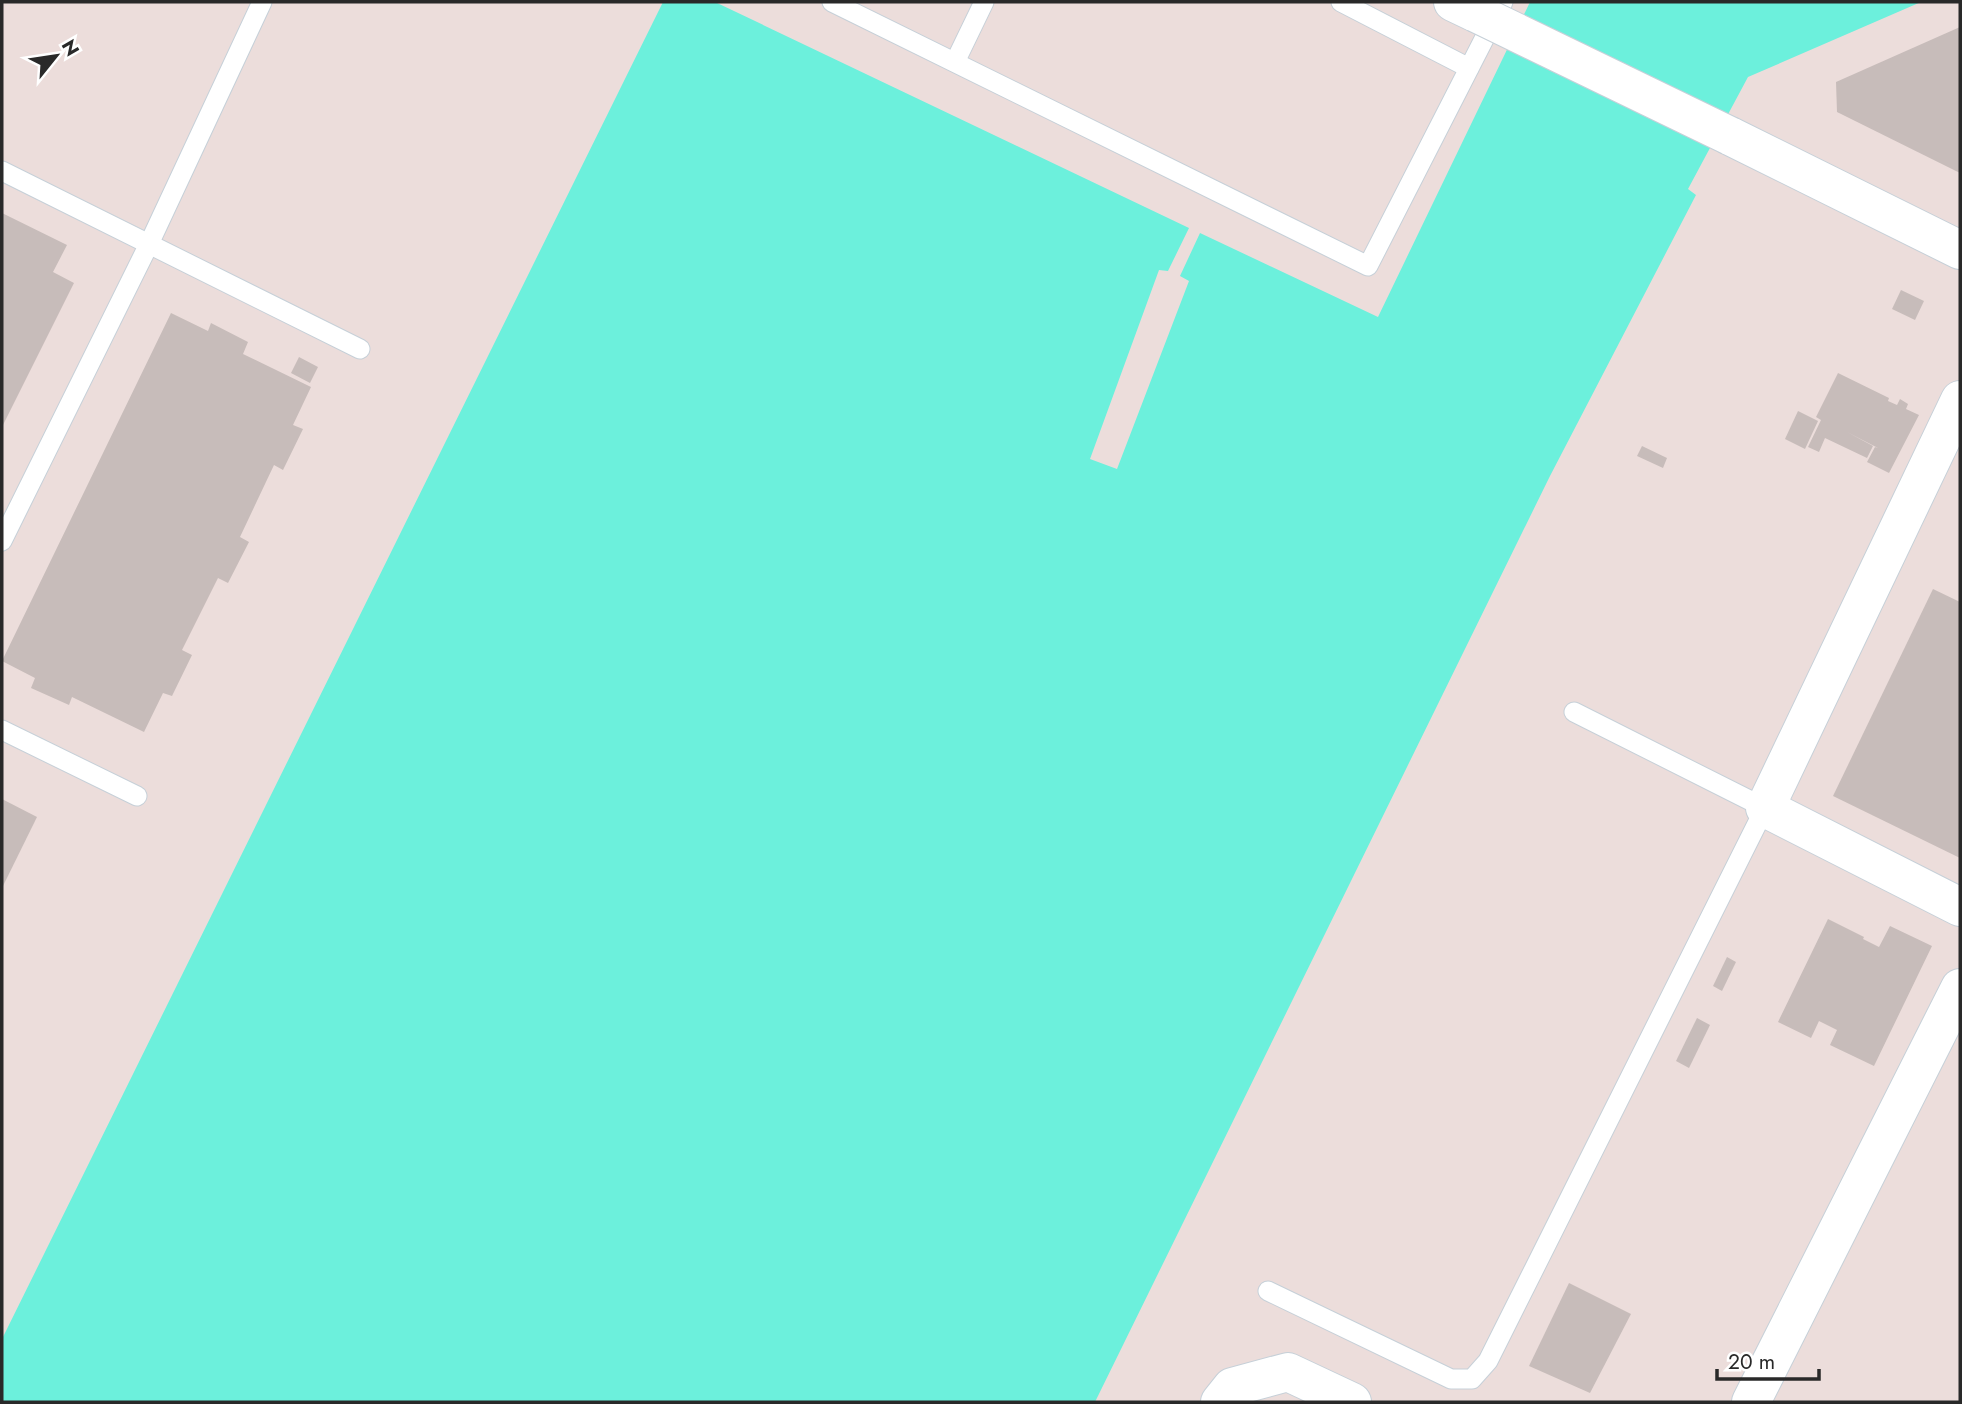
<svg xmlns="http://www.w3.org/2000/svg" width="1962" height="1404" font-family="Jost,sans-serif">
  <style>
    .water { fill: #6cf0dc }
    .building { fill: #c7bcba }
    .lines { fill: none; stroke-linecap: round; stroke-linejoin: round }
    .service-casing { stroke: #c6d0d8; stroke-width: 21 }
    .tertiary-casing { stroke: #c6d0d8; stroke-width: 40 }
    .service { stroke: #fff; stroke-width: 19 }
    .tertiary { stroke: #fff; stroke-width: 38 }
    .tertiary-bridge-casing { stroke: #c6d0d8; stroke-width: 40; stroke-linecap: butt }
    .tertiary-bridge { stroke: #fff; stroke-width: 38 }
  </style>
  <rect width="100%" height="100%" fill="#ecdddb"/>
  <polygon class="water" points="663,2 715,2 1189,228 1168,271 1159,270 1090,459 1117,469 1189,281 1180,276 1200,233 1378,317 1530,2 1921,2 1748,77 1688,189 1696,195 1550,476 1095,1402 2,1402 2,1339"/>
  <g class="building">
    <polygon points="1960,27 1960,173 1837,112 1836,82"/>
    <polygon points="2,213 67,245 53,272 74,283 2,427"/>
    <polygon points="1901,290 1924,301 1915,320 1892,309"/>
    <polygon points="171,313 208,331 211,323 248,342 243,354 311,387 293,425 303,429 283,470 274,465 240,537 249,542 228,583 218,578 182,650 192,655 172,696 163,693 144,732 72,697 69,705 31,688 35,678 2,661"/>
    <polygon points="299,357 318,367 310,383 291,373"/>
    <polygon points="1838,373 1889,398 1888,401 1897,405 1900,399 1908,404 1906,409 1919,415 1889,473 1867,462 1875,447 1878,448 1847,432 1873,446 1867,458 1825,438 1819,452 1808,447 1821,420 1816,417"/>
    <polygon points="1798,411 1818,421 1805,449 1785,439"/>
    <polygon points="1642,446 1667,458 1663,468 1637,456"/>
    <polygon points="1933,589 1960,602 1960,858 1833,796"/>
    <polygon points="2,799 37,817 2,888"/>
    <polygon points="1828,919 1864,937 1863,939 1879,947 1890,926 1932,946 1874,1066 1830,1045 1837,1030 1819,1021 1811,1038 1778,1022"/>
    <polygon points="1727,957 1736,962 1722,991 1713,986"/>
    <polygon points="1697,1018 1710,1025 1689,1068 1676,1061"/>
    <polygon points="1569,1283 1631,1314 1590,1393 1529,1366"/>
  </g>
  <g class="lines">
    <defs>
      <g id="service">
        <polyline points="832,2 1368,266 1503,2"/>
        <polyline points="1341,2 1469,68"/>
        <polyline points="955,62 984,2"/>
        <polyline points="2,171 360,349"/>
        <polyline points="2,541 149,244 262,2"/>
        <polyline points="2,730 137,796"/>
        <polyline points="1268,1291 1451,1379 1472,1379 1488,1361 1765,808 1574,712"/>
      </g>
      <g id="tertiary">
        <polyline points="1453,2 1476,13"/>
        <polyline points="1730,136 1960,250"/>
        <polyline points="1960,400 1765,808 1960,907"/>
        <polyline points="1220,1402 1232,1387 1288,1372 1352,1402"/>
        <polyline points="1751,1402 1960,988"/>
      </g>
    </defs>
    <use href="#service" class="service-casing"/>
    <use href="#tertiary" class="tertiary-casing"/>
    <use href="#service" class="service"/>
    <use href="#tertiary" class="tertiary"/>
    <defs>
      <polyline id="tertiary-bridge" points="1476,13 1730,136"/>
    </defs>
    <use href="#tertiary-bridge" class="tertiary-bridge-casing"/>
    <use href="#tertiary-bridge" class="tertiary-bridge"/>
  </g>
  <rect width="1962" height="1404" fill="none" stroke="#292929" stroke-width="7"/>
  <g transform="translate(56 56) rotate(60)" stroke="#ffffff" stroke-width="5" paint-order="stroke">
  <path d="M0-5L12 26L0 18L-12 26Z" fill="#292929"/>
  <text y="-10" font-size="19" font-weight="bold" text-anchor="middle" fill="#292929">N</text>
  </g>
  <path d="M1717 1369v10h102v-10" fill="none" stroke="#292929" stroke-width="3.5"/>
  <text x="1728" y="1369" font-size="21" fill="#292929" stroke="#ffffff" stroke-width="5" paint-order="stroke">20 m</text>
</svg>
